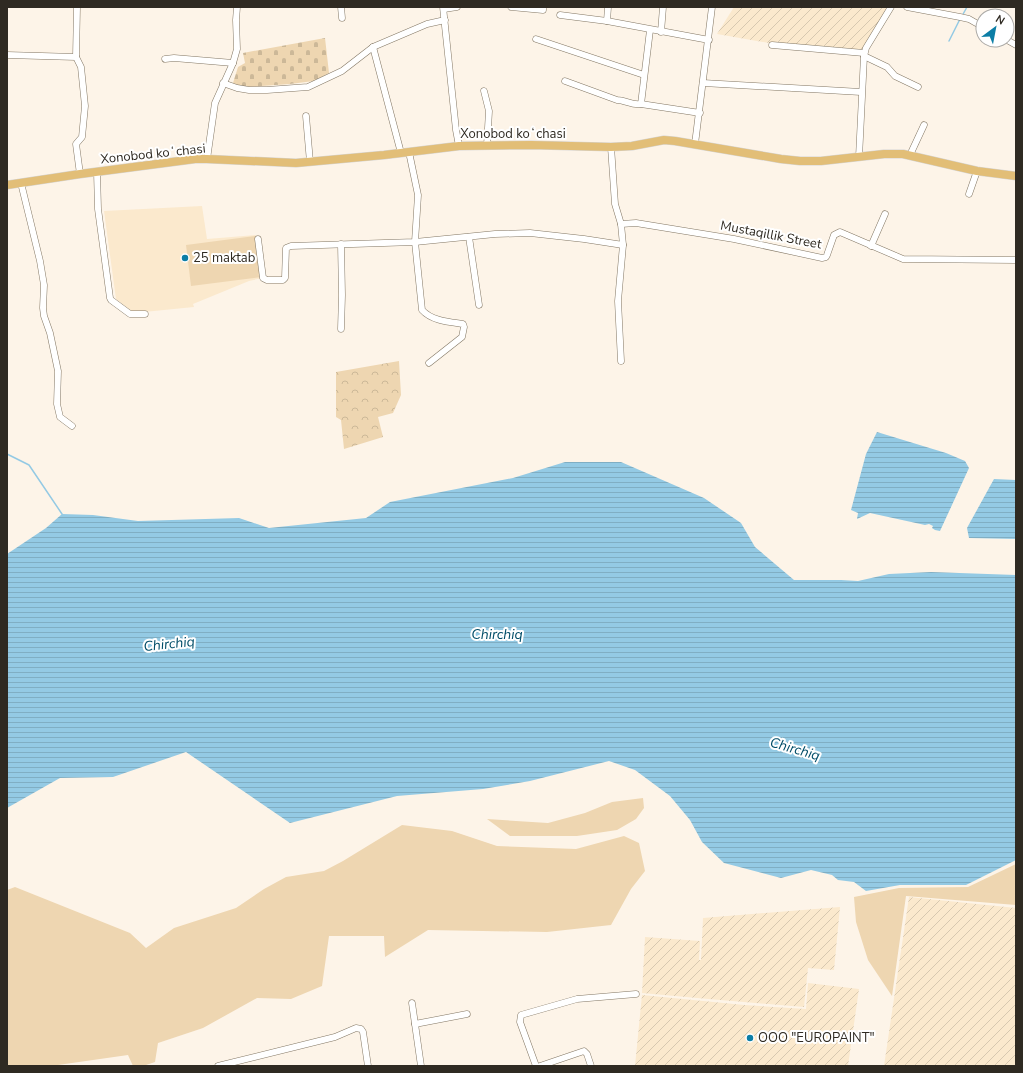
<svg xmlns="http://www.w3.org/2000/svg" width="1023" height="1073" font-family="'Nunito Sans',sans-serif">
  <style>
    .built { fill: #fbe9cd }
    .industrial { fill: url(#industrial-furrows) }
    .grass { fill: #eed6b1 }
    .forest { fill: url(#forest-crowns) }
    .cemetery { fill: url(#cemetery-stones) }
    .water { fill: url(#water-rules) }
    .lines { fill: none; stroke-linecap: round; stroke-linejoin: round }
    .stream { stroke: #94cae4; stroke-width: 1.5 }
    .minor-casing { stroke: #837764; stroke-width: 7 }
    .major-casing { stroke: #d5d4d3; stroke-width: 9 }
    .minor { stroke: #fff; stroke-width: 6 }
    .major { stroke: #e2be77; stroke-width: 8 }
    .poi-dot { fill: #0c7ea6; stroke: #fff; stroke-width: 1.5 }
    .labels { text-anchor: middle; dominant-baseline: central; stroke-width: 4; stroke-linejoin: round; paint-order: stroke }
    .street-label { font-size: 13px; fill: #2f2a22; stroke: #fff }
    .poi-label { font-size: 13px; fill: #2f2a22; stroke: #fff; text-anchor: start }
    .water-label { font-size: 14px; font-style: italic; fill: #024d68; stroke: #fff }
  </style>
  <defs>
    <pattern id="industrial-furrows" width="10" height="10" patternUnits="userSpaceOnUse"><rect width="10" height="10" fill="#fbe9cd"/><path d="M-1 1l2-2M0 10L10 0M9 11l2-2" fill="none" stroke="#d7c8b0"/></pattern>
    <pattern id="forest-crowns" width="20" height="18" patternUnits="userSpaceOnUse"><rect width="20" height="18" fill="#eed6b1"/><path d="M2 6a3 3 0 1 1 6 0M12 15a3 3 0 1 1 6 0" fill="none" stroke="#ccb898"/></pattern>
    <pattern id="cemetery-stones" width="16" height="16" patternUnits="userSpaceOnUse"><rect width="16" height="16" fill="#eed6b1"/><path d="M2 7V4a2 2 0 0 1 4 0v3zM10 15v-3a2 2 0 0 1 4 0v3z" fill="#ccb898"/></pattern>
    <pattern id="water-rules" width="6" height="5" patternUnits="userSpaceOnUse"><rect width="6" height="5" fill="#94cae4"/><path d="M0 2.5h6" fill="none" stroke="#80aec3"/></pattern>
  </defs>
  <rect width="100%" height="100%" fill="#fdf4e8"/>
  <polygon class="built" points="202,206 207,239 256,235 262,278 249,281 193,304 194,307 134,313 116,299 104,211"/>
  <g class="industrial">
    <polygon points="734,7 888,7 863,50 769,43 717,34"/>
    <polygon points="909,897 1016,908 1016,1066 884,1066"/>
    <polygon points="840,907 834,970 808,968 804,1007 697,998 698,987 697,998 642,993 645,937 700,941 699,960 701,960 703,918"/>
    <polygon points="808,983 859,989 848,1066 635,1066 642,995 744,1005 806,1009"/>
  </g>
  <g class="grass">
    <polygon points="255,236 261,277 191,286 186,245"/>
    <polygon points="643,798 644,808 636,819 617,830 577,836 510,836 487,819 548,823 585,813 612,802"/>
    <polygon points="402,825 452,831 497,846 576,849 624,836 639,843 645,871 631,889 611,925 547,932 428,930 385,957 384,936 329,936 322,986 291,999 257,998 203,1028 158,1043 155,1062 143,1066 133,1066 128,1055 51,1066 7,1066 7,890 15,887 130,933 146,948 174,928 236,908 264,889 286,877 324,871 343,861"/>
    <polygon points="1016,864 1016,905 906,896 892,996 868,960 856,922 854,897 899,888 968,887"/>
  </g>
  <polygon class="forest" points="399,361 401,395 393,413 378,417 383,437 344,449 341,420 336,417 336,372"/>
  <polygon class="cemetery" points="325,38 329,73 314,81 290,84 245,87 233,83 238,67 245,63 243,53"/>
  <g class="water">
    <polygon points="877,432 946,453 965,461 969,468 940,531 935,530 932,528 933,526 929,524 925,525 870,513 857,519 858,513 851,510 866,454"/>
    <polygon points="565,462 621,462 704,498 741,523 755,547 794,580 841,580 858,581 889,574 931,572 1016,575 1016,860 966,885 900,885 866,891 854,882 838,880 832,875 811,870 781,878 724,863 702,842 690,820 670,796 635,770 609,761 530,781 483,789 397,796 290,823 186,752 113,777 60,778 7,808 7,554 46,528 62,514 93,515 138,521 239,518 269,528 366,518 390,502 513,478"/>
    <polygon points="994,479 1016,480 1016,539 969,538 967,528"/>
  </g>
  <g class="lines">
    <g class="stream">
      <polyline points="962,16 967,7"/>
      <polyline points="949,41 960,19"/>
      <polyline points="7,454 29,465 62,514"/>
    </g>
    <defs>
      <g id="minor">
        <polyline points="77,7 76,57 81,67 85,106 82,137 76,144 80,174"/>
        <polyline points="341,7 342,18"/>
        <polyline points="443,7 456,130 459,146"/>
        <polyline points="511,7 543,10 543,7"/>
        <polyline points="907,7 960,17 969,19 983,27"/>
        <polyline points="444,9 457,7"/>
        <polyline points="560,15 607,21 709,40"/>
        <polyline points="607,21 608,7"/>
        <polyline points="661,32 663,7"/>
        <polyline points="536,39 644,75"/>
        <polyline points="1007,40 1016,45"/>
        <polyline points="772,45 864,53"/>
        <polyline points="373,47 401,153"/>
        <polyline points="7,55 76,57"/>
        <polyline points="864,56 887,67 895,76 918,87"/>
        <polyline points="165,59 174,58 233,63"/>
        <path d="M565 81 617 100C625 100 633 106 641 104L700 113"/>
        <polyline points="223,83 237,88 249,90 267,90 308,87 342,71 373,47 427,24 445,20"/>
        <polyline points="703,83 861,92"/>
        <polyline points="484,91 489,111 487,145"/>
        <polyline points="641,104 650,30"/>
        <polyline points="306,116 310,162"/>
        <polyline points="695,144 712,7"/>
        <polyline points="611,147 615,204 621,224 623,245 618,301 621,361"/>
        <path d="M409 152 418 195 415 242 422 310C432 321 449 322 463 324L464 327 462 337 429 363"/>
        <polyline points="910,155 924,125"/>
        <polyline points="859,157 864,56 866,48 891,7"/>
        <polyline points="207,159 215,103 233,63 237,49 236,20 237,7"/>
        <polyline points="97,172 98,209 110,298 111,300 130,314 145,314"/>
        <polyline points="21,183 40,261 44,285 43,308 44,316 50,333 58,371 57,404 60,417 72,426"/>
        <polyline points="969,194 977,171"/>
        <polyline points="621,224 636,223 734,239 822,258 826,257 827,255 834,235 840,232 903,259 1016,260"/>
        <polyline points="469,237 479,305"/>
        <polyline points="258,239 263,278 267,280 283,280 285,278 286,248 291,246 415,242 495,234 530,233 584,239 623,245"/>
        <polyline points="341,244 342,295 341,329"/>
        <polyline points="871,246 885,214"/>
        <polyline points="412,1003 421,1066"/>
        <polyline points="415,1024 467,1014"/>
        <polyline points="218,1066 335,1037 356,1028 361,1029 363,1032 368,1066"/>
        <polyline points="536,1066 520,1022 521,1015 577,999 636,994"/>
        <polyline points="540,1066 584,1051 587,1054 591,1066"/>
      </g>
      <polyline id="major" points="7,185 80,174 195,159 207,159 296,163 384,155 459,146 531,145 611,147 632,146 664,140 675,141 781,159 800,161 821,161 884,154 903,154 977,171 1016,176"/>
    </defs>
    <use href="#minor" class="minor-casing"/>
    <use href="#major" class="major-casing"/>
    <use href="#minor" class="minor"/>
    <use href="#major" class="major"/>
  </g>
  <g class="poi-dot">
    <circle cx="185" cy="258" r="4"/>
    <circle cx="750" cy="1038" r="4"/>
  </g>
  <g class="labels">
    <g class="street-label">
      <text x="513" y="134">Xonobod koʻchasi</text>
      <text transform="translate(153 154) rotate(-6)">Xonobod koʻchasi</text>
      <text transform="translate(771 235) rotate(11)">Mustaqillik Street</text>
    </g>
    <g class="poi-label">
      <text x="193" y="258">25 maktab</text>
      <text x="758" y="1038">OOO "EUROPAINT"</text>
    </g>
    <g class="water-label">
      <text x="497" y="634">Chirchiq</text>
      <text transform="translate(169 644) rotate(-6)">Chirchiq</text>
      <text transform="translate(795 749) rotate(16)">Chirchiq</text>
    </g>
  </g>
  <rect width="1023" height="1073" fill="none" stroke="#2f2a22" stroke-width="16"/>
  <g transform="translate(995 28) rotate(32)"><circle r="19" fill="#ffffff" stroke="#acaaa7"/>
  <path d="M0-3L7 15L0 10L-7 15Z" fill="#0c7ea6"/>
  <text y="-6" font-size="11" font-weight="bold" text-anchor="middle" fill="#2f2a22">N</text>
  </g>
</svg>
